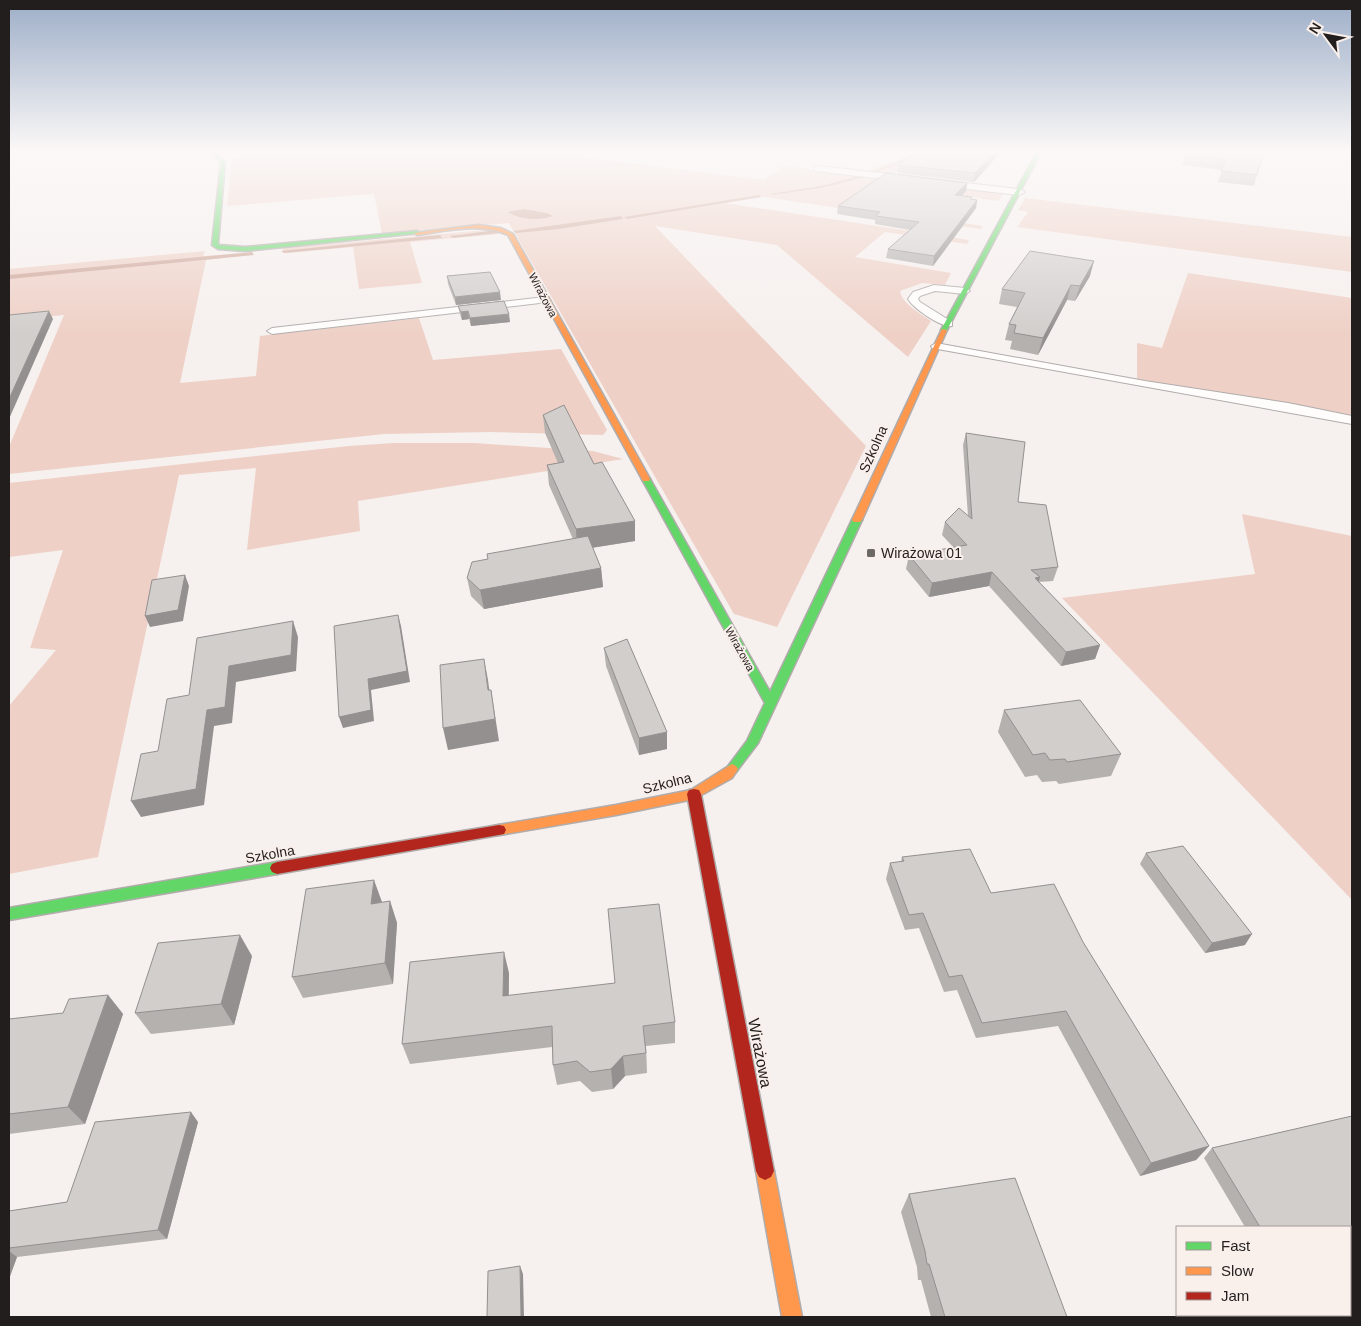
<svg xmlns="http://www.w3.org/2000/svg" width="1361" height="1326" font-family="Arial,sans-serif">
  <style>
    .green { fill: #eed0c6 }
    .water { fill: #cda598 }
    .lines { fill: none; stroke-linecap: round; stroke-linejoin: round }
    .stream { fill: #cda598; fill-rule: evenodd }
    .lane-casing { stroke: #b0acab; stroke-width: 2 }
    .street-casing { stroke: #b0acab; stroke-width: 2 }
    .fast-casing { stroke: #b0acab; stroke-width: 3 }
    .slow-casing { stroke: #b0acab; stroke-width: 3 }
    .jam-casing { stroke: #b0acab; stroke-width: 3 }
    .lane { fill: #fefdfc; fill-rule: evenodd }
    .street { fill: #fefdfc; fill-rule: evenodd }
    .fast { fill: #63d668; fill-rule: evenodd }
    .slow { fill: #ff974d; fill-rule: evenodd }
    .jam { fill: #b3261e; fill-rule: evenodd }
    .wall { fill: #b5b1af }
    .shaded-wall { fill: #93908f }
    .building { fill: #d2cecc; stroke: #93908f }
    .poi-dot { fill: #6c6866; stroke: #f9efeb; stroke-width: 2 }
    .labels { text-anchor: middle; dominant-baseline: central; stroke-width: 4; stroke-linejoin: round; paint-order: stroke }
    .far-street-label { font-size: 11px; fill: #221e1d; stroke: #f9efeb }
    .street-label { font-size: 14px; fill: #221e1d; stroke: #f9efeb }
    .poi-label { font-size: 14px; fill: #221e1d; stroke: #f9efeb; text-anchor: start }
    .near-street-label { font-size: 16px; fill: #221e1d; stroke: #f9efeb }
  </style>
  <rect width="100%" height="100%" fill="#f6f0ee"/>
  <g class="green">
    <path d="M281 150H527L764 180 784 166 1003 194 999 201 927 192 911 215 983 226 981 229 764 197 725 203 969 240 967 244 885 232 855 257 951 273 945 285 922 283 900 291C902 304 921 314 931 321L908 357 777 245 655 226 866 446 777 627 734 614 509 223 382 234 374 194 227 206 232 159Z"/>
    <polygon points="920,152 891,176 863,172"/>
    <polygon points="1025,198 1352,237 1352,272 1017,227 1028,212 1018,210"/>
    <polygon points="487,230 497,231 499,234 410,242 422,283 359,289 353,247 288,253 283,252 283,248"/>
    <polygon points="205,251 203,256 253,253 248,255 206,260 180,383 256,376 260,336 419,318 433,360 561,349 607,430 603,435 490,432 384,434 9,474 9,447 64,315 9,320 9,269"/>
    <polygon points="1188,273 1352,298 1352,415 1276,401 1137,379 1137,343 1162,348"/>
    <polygon points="394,443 474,443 593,451 623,459 358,501 360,531 247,550 256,468 179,475 98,857 9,874 9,706 56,650 30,648 63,550 9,557 9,483 349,446"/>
    <polygon points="1242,514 1352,536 1352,900 1062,598 1255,574"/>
  </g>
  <path class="water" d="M523 209 547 213 553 216C541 221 519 220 508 212Z"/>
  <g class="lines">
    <g class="stream">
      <polygon points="914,155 918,156 872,174 868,173"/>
      <polygon points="863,175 865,177 821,188 772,195 770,194 821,186"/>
      <polygon points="759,195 761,197 627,219 624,217"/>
      <polygon points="621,216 623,219 559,229 516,233 513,231"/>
      <polygon points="497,230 499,233 453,238 450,236"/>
      <polygon points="440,235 442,238 284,253 281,251"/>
      <polygon points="252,252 254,255 9,279 9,275"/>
    </g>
    <defs>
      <g id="lane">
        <path d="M934 285 965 288 970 291 965 294 935 291 920 296 918 299 920 302 952 322V326C941 328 913 308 908 299L913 292Z"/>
        <polygon points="545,297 550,300 548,302 272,334 267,331 272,328"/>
        <polygon points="936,343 1145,381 1288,403 1352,416 1352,424 932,348 931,346"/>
      </g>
      <polygon id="street" points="819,166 1019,189 1025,192 1019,195 815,171 814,169 815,167"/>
      <g id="fast">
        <polygon points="209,150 213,150 225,162 218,244 219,245 245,247 417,231 420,233 245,251 218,249 212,245 221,162"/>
        <polygon points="1038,150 1042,150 947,330 942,331 941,330"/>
        <polygon points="646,476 650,479 770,692 852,520 857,517 862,520 758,743 736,772 728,772 726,769 747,741 765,703 642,479"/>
        <polygon points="277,862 282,864 284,868 282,872 277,874 9,920 9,908"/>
      </g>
      <g id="slow">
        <path d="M478 225 501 228 513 234 650 479 649 481H643L642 479 508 235C480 222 446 231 417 235L414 233Z"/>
        <polygon points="942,329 947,330 862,520 860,522 854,522 852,520"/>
        <polygon points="732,764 736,766 738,769 732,778 694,799 616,815 499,835 494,834 492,830 494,826 499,825 616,805 691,790"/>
        <polygon points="765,1162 771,1165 774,1171 802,1317 782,1317 756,1171 759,1165"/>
      </g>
      <g id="jam">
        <polygon points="694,789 699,790 701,794 774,1171 771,1177 765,1180 759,1177 756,1171 687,794 689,790"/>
        <polygon points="499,825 504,826 506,830 504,834 499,835 277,874 272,872 270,868 272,864 277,862"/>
      </g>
    </defs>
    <use href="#lane" class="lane-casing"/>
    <use href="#street" class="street-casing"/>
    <use href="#fast" class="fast-casing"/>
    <use href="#slow" class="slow-casing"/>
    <use href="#jam" class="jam-casing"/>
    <use href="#lane" class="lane"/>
    <use href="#street" class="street"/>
    <use href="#fast" class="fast"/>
    <use href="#slow" class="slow"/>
    <use href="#jam" class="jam"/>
  </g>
  <g class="wall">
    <polygon points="1003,150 974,182 897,173 898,165"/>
    <polygon points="1187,150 1264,150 1257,175 1254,186 1218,182 1222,170 1182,165"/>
    <polygon points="967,183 966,191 961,196 971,199 977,200 976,208 933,266 886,258 888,249 910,230 875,224 875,220 837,214 838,206"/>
    <polygon points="447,276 501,300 456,305 448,284"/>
    <polygon points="1090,276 1075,301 1067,300 1038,355 1010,349 1012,341 1005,340 1009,324 1017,307 999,304 1002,289"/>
    <polygon points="458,306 510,322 471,326 469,319 462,320 460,314"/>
    <polygon points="543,415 594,464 635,541 592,548 601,568 603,587 484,609 471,596 467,578 488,559 573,539 549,485 547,465 558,463 545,433"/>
    <polygon points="966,433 1018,502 1058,567 1053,581 1039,582 1100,645 1095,659 1061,666 989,586 929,597 906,569 909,555 954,548 942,535 945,522 968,516 963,445"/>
    <polygon points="604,648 667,749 639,755 606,666"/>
    <polygon points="1004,710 1121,754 1111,776 1059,784 1056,781 1042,782 1037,775 1025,777 998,732"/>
    <polygon points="1146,853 1245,945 1205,953 1140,864"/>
    <polygon points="902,857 991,893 1083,942 1209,1146 1196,1160 1140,1176 1058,1026 976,1038 957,990 944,992 919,928 905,930 886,879 890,863 901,862"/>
    <polygon points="390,901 397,923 393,984 303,998 292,977 382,902 382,903"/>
    <polygon points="252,956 234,1025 151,1034 135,1013"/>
    <polygon points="509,973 509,996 675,1022 675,1043 646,1046 647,1073 625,1076 613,1089 592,1092 580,1081 557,1085 553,1065 552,1047 410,1064 402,1044"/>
    <polygon points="108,995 123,1014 85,1124 9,1134 9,1019 63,1013"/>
    <polygon points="1352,1116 1352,1232 1350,1233 1350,1227 1245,1227 1204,1158 1212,1148"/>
    <polygon points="198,1122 167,1239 17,1257 9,1279 9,1211 67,1202"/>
    <polygon points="909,1194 1067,1317 931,1317 921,1280 918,1280 917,1267 901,1212"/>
  </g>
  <g class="shaded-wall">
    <polygon points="997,150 1003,150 974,182 975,173"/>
    <polygon points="967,183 966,191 954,203 955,195"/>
    <polygon points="977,200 976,208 933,266 934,256"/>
    <polygon points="1094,261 1090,276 1075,301 1080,286"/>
    <polygon points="1071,285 1067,300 1038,355 1043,338"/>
    <polygon points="500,292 501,300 456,305 455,297"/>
    <polygon points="49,311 53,319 9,419 9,399"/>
    <polygon points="468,311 469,319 462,320 461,312"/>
    <polygon points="509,314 510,322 471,326 470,318"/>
    <polygon points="635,521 635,541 577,550 576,529"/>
    <polygon points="601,568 603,587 484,609 480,590"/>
    <polygon points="992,572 989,586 929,597 932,583"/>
    <polygon points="185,575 189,586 183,621 150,627 145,616"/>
    <polygon points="1040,577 1036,591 1035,578"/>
    <polygon points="398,615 401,626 410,682 371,690 374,721 343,728 339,717 368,679"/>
    <polygon points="293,621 298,637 296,671 236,682 232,723 214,726 204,805 141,817 131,801 229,666"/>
    <polygon points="1100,645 1095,659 1061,666 1066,652"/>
    <polygon points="484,659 488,680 492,712 488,690"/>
    <polygon points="491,690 499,741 448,750 443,728"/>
    <polygon points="667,732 667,749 639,755 639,738"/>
    <polygon points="374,880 382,902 379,926 371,904"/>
    <polygon points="390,901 397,923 393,984 385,963"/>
    <polygon points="1252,934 1245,945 1205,953 1212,943"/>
    <polygon points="240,935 252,956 234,1025 221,1004"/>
    <polygon points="504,952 509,973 508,1017 503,996"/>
    <polygon points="108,995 123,1014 85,1124 68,1107"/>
    <polygon points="623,1056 625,1076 613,1089 611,1069"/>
    <polygon points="191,1112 198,1122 167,1239 158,1230"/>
    <polygon points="1209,1146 1196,1160 1140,1176 1151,1163"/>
    <polygon points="1352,1226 1352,1232 1350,1233 1350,1227"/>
    <polygon points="9,1251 17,1257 9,1279"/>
    <polygon points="520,1266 523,1274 524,1317 521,1317"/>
  </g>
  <g class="building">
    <polygon points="920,150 997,150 975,173 898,165"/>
    <polygon points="1187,150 1264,150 1257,175 1221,171 1226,159 1185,155"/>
    <polygon points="886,173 967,183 955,195 972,197 970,199 977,200 934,256 888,249 919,222 876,216 880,212 838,206"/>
    <polygon points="1030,251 1094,261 1080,286 1071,285 1043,338 1014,333 1016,325 1009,324 1025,293 1002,289"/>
    <polygon points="490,272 500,292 455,297 447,276"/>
    <polygon points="504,301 509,314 470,318 468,311 461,312 458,306"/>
    <polygon points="49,311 9,399 9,315"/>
    <polygon points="564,405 594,464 602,462 635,521 576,529 547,465 564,462 543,415"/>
    <polygon points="966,433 1025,442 1018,502 1046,505 1058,567 1031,570 1040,577 1035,578 1100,645 1066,652 992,572 932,583 909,555 967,545 945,522 959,508 972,519"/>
    <polygon points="588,536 601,568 480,590 467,578 472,562 488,559 487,554"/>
    <polygon points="185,575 178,610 145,616 152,580"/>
    <polygon points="398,615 407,671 368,679 371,710 339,717 334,626"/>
    <polygon points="293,621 291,655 229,666 225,707 207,710 196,789 131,801 141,754 158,751 167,699 189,695 197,638"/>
    <polygon points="627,639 667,732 639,738 604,648"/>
    <polygon points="484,659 488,690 491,690 495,719 443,728 440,665"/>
    <polygon points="1080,700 1121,754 1067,762 1065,759 1050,760 1045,753 1033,755 1004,710"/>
    <polygon points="1183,846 1252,934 1212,943 1146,853"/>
    <polygon points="970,849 991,893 1054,884 1083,942 1209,1146 1151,1163 1066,1011 982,1023 962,975 949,977 923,913 909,915 890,863 904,861 902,857"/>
    <polygon points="374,880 371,904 390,901 385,963 292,977 306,889"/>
    <polygon points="659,904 675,1022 643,1026 646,1053 623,1056 611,1069 590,1072 577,1061 553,1065 552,1026 402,1044 410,962 504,952 503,996 615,983 608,909"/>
    <polygon points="240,935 221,1004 135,1013 158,943"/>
    <polygon points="108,995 68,1107 9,1114 9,1019 63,1013 69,999"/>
    <polygon points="191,1112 158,1230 9,1248 9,1211 67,1202 95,1122"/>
    <polygon points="1352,1116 1352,1226 1349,1227 1260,1227 1212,1148"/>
    <polygon points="1015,1178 1067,1317 945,1317 929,1264 927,1264 925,1251 909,1194"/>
    <polygon points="520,1266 521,1317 487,1317 488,1271"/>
  </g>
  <linearGradient id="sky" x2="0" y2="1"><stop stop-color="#9daec8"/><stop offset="0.45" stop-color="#fbf8f7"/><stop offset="1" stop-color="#fbf8f7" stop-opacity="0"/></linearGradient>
  <rect width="1361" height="335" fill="url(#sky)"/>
  <rect class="poi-dot" x="866" y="548" width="10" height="10" rx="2.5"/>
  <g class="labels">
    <g class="far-street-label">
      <text transform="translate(543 295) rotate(62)">Wirażowa</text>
      <text transform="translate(740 649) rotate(61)">Wirażowa</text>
    </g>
    <g class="street-label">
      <text transform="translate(873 449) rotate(-66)">Szkolna</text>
      <text transform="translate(667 783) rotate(-14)">Szkolna</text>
      <text transform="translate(270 854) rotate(-10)">Szkolna</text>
    </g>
    <g class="poi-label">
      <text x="881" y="553">Wirażowa 01</text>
    </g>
    <g class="near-street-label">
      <text transform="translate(760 1053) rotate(79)">Wirażowa</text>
    </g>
  </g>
  <rect width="1361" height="1326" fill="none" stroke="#221e1d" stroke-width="20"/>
  <rect x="1176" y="1226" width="175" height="90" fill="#f9efeb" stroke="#a39b99"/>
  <rect x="1186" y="1242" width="25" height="8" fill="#63d668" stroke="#a39b99"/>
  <text x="1221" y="1251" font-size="15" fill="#221e1d">Fast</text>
  <rect x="1186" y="1267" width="25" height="8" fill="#ff974d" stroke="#a39b99"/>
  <text x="1221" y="1276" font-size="15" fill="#221e1d">Slow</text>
  <rect x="1186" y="1292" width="25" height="8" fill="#b3261e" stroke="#a39b99"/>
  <text x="1221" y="1301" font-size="15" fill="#221e1d">Jam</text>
  <g transform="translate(1326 35) rotate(302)" stroke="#f9efeb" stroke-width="4" paint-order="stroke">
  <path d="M0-4L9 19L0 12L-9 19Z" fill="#221e1d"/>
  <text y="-8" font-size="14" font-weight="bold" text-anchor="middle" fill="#221e1d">N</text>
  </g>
</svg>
